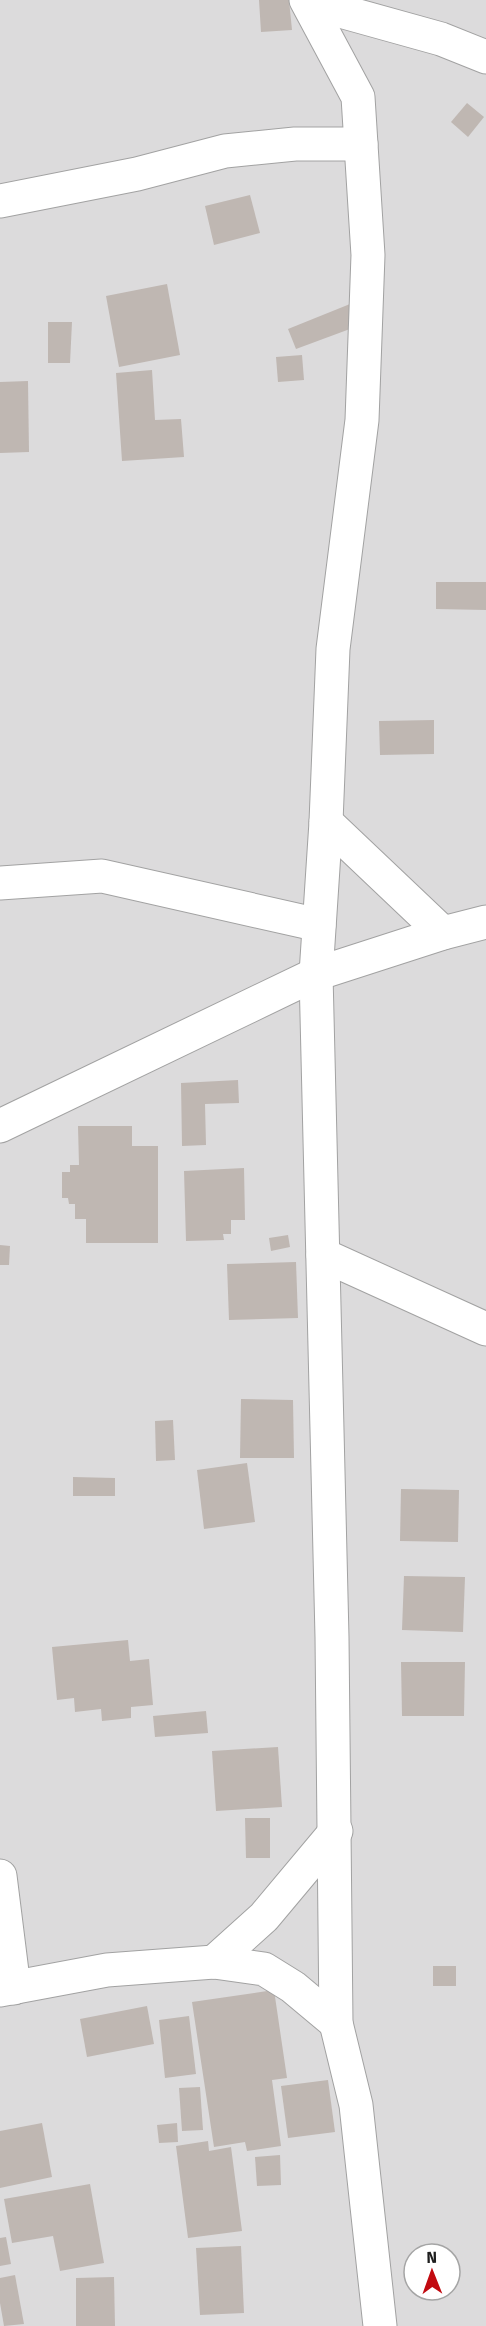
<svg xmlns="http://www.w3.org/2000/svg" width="486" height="2326" font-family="'Fira Sans',sans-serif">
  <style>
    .residential { fill: #dcdbdc; fill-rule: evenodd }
    .building { fill: #bfb7b2 }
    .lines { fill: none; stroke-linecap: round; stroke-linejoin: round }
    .minor-casing { stroke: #a2a2a2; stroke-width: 35 }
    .minor { stroke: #fff; stroke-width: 33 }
  </style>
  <rect width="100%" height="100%" fill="#efebe5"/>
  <path class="residential" d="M0 0H486V2326H0ZM414 2254H450V2290H414Z"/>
  <g class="building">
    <polygon points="259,0 289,0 292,30 261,32"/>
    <polygon points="467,103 484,117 468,137 451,122"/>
    <polygon points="250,195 260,233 214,245 205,206"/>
    <polygon points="167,284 180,355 119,367 106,296"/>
    <polygon points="350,304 358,326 296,349 288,329"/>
    <polygon points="48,322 72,322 70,363 48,363"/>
    <polygon points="302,355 304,380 278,382 276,357"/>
    <polygon points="152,370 155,420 181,419 184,457 122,461 116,373"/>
    <polygon points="28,381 29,452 0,453 0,382"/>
    <polygon points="436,582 486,582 486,610 436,609"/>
    <polygon points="434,720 434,754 380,755 379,721"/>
    <polygon points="238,1080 239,1103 205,1104 206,1145 182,1146 181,1083"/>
    <polygon points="78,1126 132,1126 132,1146 158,1146 158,1243 86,1243 86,1219 75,1219 75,1204 69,1204 68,1198 62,1198 62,1172 70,1172 70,1165 79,1165"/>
    <polygon points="244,1168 245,1220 231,1220 231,1234 223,1234 224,1240 186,1241 184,1171"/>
    <polygon points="288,1235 290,1247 271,1251 269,1238"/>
    <polygon points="0,1245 10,1246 9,1265 0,1265"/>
    <polygon points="296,1262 298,1318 229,1320 227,1264"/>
    <polygon points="241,1399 293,1400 294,1458 240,1458"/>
    <polygon points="173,1420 175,1460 156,1461 155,1421"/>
    <polygon points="247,1463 255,1522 204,1529 197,1470"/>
    <polygon points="73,1477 115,1478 115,1496 73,1496"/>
    <polygon points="401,1489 459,1490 458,1542 400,1541"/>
    <polygon points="404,1576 465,1577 463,1632 402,1630"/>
    <polygon points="128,1640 130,1661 149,1659 153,1705 131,1707 131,1718 102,1721 101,1709 75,1712 74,1698 57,1700 52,1647"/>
    <polygon points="401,1662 465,1662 464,1716 402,1716"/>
    <polygon points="206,1711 208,1733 155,1737 153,1716"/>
    <polygon points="278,1747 282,1807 216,1811 212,1751"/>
    <polygon points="245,1818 270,1818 270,1858 246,1858"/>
    <rect x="433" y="1966" width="23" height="20"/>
    <polygon points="274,1990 287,2078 272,2080 281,2146 247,2151 245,2142 214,2147 192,2002"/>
    <polygon points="147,2006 154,2044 87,2057 80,2019"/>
    <polygon points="189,2016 196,2074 165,2078 159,2020"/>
    <polygon points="328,2080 335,2132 288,2138 281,2086"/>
    <polygon points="200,2087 203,2130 182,2131 179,2088"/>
    <polygon points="42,2123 52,2177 0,2188 0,2131"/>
    <polygon points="177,2123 178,2142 159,2143 157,2125"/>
    <polygon points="208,2141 209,2151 231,2147 242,2231 188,2238 176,2146"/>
    <polygon points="280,2155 281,2185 257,2186 255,2157"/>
    <polygon points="90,2184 104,2263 60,2271 53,2236 12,2243 4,2199"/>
    <polygon points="6,2237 11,2264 0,2266 0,2238"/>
    <polygon points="241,2246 244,2313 200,2315 196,2248"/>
    <polygon points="15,2275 24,2324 4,2326 0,2303 0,2278"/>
    <polygon points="114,2277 115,2326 76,2326 76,2278"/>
  </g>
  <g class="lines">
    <defs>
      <g id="minor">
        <polyline points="306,0 358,97 368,255 362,420 333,649 326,822 316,974 332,1637 336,2023 356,2105 380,2326"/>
        <polyline points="308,2 441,39 486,57"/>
        <polyline points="0,201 137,174 225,151 295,144 361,144"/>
        <polyline points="326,822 443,933"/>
        <polyline points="0,883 102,876 319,925"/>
        <polyline points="0,1126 316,974 443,933 486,922"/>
        <polyline points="323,1255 486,1329"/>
        <polyline points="0,1876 14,1988"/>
        <polyline points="214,1962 264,1917 336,1831"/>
        <polyline points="0,1990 107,1970 214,1962 264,1969 293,1987 336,2023"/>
      </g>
    </defs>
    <use href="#minor" class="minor-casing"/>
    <use href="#minor" class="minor"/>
  </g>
  <g transform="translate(432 2272) rotate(359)"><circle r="28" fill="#ffffff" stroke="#a5a5a5" stroke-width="1.5"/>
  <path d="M0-4.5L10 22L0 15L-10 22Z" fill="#c20a10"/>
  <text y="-9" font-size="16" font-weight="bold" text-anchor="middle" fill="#1e1e1e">N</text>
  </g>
</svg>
